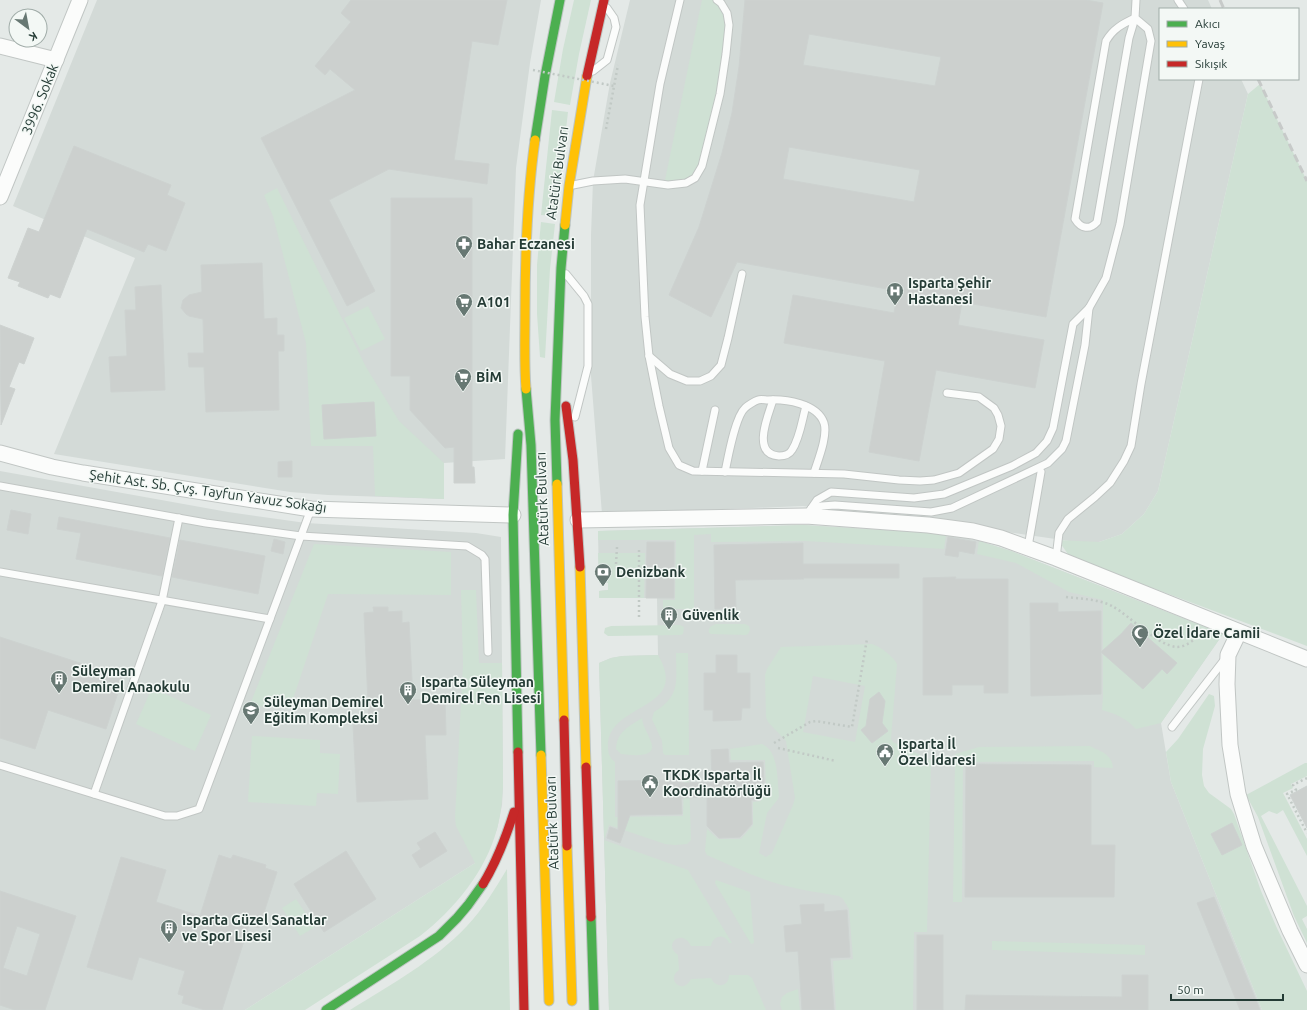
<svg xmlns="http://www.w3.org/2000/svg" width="1307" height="1010" font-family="Ubuntu,sans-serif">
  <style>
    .built { fill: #d3dad7 }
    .green { fill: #cfe1d4; fill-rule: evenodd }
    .building { fill: #ccd0ce; stroke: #cdd2d0; fill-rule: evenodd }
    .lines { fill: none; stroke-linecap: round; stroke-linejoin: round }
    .lane-casing { stroke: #c1c6c4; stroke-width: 9 }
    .street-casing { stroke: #c1c6c4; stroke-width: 17 }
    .fast-casing { stroke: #bdc5c2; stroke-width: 11 }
    .slow-casing { stroke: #bdc5c2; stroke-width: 11 }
    .jam-casing { stroke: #bdc5c2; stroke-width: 11 }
    .path { stroke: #c1c9c5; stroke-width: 2.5; stroke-dasharray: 2 3; stroke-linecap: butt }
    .lane { stroke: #fbfcfb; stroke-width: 7 }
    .street { stroke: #fbfcfb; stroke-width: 15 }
    .fast { stroke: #4caf50; stroke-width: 9 }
    .slow { stroke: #ffc107; stroke-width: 9 }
    .jam { stroke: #c62828; stroke-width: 9 }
    .rail { stroke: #c7cac9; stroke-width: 3; stroke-dasharray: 8 4; stroke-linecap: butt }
    .path-bridge { stroke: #c1c9c5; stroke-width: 2.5; stroke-dasharray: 2 3; stroke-linecap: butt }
    .labels { text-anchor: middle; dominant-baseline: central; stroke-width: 3; stroke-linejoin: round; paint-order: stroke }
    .street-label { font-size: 14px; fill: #243b35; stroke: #f3f8f5 }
    .poi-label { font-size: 14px; font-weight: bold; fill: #243b35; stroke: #f3f8f5; text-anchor: start }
  </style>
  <rect width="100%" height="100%" fill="#e4e9e7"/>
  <g class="built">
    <polygon points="97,0 541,0 530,63 516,168 505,459 444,463 444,499 328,495 290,492 54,454 135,258 13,206"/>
    <polygon points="630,0 1208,0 1212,9 1160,9 1160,79 1241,79 1248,94 1158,491 1144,514 1122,534 1099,542 1076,542 1014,533 803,506 602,514 591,376 591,235 593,181 610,83"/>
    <polygon points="0,471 228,512 306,523 476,533 501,537 503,786 502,805 497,829 486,856 245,1010 0,1010"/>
    <polygon points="803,525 946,534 979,541 1011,551 1223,634 1161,723 1171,782 1262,1010 609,1010 599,663 611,658 622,656 658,655 657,598 599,598 599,591 608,590 608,583 599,583 598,531"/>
  </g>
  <g class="green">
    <polygon points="574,0 591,0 579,54 570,105 554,102 563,49"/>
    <polygon points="702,0 717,0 727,13 720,94 695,178 664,185"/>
    <polygon points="1260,84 1307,181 1307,646 1070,557 1058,540 1099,542 1122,534 1144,514 1158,491 1248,94"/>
    <polygon points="552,110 568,112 556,216 541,215"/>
    <polygon points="277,188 366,367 399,421 444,463 444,499 375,496 373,446 311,446 306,343 273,216 264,195"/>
    <polygon points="541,222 555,224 550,269 545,358 540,357 537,314 537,265"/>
    <polygon points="368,306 385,339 361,351 344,318"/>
    <polygon points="803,525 946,534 944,549 805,541 711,542 711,534 694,535 694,609 663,609 663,600 675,600 676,540 598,540 598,531"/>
    <path d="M979 541 1011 551 1223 634 1161 723 1136 729C1126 718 1116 714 1102 710L1103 696V600L1069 592 1016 563 977 554Z"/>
    <polygon points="314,544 451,552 451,595 328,594 291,705 249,707"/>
    <polygon points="598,553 645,553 644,598 599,598 599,591 608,590 608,583 599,583"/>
    <path d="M461 590H476L479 663H502L503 786C502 800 501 815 497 829 486 871 454 910 420 936L305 1010H245L475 863 456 826 455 818 463 664Z"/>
    <path d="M716 624H745L749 626 750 630 748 634 746 635 711 634 709 633C708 627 711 626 716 624Z"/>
    <polygon points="680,625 684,627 683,634 680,635 611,636 608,636 604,633 605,628 611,626"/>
    <path d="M872 644C881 647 893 656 897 664L891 739 893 742 931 760 927 932H914L913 1010H836L833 961 853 959 849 909 843 899 839 896C816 892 794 889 772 882 750 875 728 864 707 855L705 851 707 829 718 839H741L753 825V802L761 801V785L766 784 765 760H731L730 749 762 744C779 751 777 780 779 796L778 799 767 813 759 853 766 857 772 853 793 805 795 798 786 741 768 722 766 717 765 675 767 669 781 647ZM813 676 865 686 855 742 803 732Z"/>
    <path d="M676 653H688L689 755H665L663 753 662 741 652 719 654 712C681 696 676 681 676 653Z"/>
    <path d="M658 655C661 660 664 666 665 672 674 709 607 708 608 746 608 753 609 757 615 762V817L683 816 684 781H689L691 840 687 844 675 845 665 844 609 825 604 840 688 870 732 943H729C725 933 713 935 711 946H691C682 927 662 945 678 955L679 970C665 979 683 996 691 979L711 978C716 989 729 987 729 975H748L752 978 766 1010H609L599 663 611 658 622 656Z"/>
    <polygon points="152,688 211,715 195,751 136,724"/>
    <polygon points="1209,694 1214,696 1215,706 1203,749 1202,775 1204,786 1209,793 1231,809 1234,814 1261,891 1276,926 1307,991 1307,1010 1262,1010 1171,782 1166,752 1178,739"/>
    <path d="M642 718C643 727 648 733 651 742 658 759 631 755 621 754L616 749C617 732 628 727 642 718Z"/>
    <polygon points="252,736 320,740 320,753 340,754 338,794 317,793 316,806 248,802"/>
    <path d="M1090 746C1101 752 1112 754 1113 768L1094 767V761L963 762 962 902H953L955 754 979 747Z"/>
    <polygon points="1305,763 1307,763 1307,776 1291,784 1293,788 1283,793 1307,839 1307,856 1283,810 1277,814 1269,811 1261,816 1307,906 1307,916 1302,919 1307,929 1307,943 1294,916 1258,817 1246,795"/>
    <path d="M507 869 510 1010H350C390 985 434 961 467 926 483 909 495 889 507 869Z"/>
    <polygon points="716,880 750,892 754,943 751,944 715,883"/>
    <polygon points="296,899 315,927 300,936 282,908"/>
    <polygon points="992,941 1145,945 1145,955 992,950"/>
    <polygon points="798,989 800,1010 782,1010 780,1004 782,997 787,993"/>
  </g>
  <g class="building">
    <polygon points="351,0 507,0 498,45 472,41 454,160 489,164 487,184 389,169 329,200 375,291 347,306 261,138 355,90 330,69 325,75 315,66 351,22 341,13"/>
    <path d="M745 0H1086L1103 3 1046 317 962 302 958 325 1044 340 1035 388 936 370 919 461 869 452 885 361 784 343 793 295 894 313 898 291 737 262 711 317 669 295 699 227 722 153 732 113 739 67ZM809 34 941 57 935 86 803 65ZM789 147 920 170 914 202 783 179Z"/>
    <polygon points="74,146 171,185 167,195 185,203 166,251 148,244 144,252 87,229 60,298 50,294 48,298 18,286 20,282 8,278 28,228 39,232"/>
    <polygon points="391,198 472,198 472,467 474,467 475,483 454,483 454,447 445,448 410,410 410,376 391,376"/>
    <polygon points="262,263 264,319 277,318 277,335 284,335 284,351 278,351 279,410 206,412 204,367 189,367 188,353 204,353 203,319 189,316 186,314 181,308 183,300 189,295 202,292 201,265"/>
    <polygon points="161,285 165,390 111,392 109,357 127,356 125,310 136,310 135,287"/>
    <polygon points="0,325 34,338 24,364 19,362 9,387 15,389 1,425"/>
    <polygon points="374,402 376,436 324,439 322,405"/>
    <polygon points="292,461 292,477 278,477 278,462"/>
    <polygon points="11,510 31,514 28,534 7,530"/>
    <polygon points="59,517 170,538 162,576 76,559 81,533 57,529"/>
    <polygon points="948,537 976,542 974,554 959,551 958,557 945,555"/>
    <polygon points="274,539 285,542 283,554 271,551"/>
    <polygon points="180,540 265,556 258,594 172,577"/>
    <polygon points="647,542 674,542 674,598 646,598"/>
    <polygon points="803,543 803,564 899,564 899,578 803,578 804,579 735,580 736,609 715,609 714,545"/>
    <polygon points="956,577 955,579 1008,579 1008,693 984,693 984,685 952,685 952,695 923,695 923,578"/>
    <polygon points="1030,603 1058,603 1058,612 1101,611 1101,694 1031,696"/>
    <polygon points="373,607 388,607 388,612 402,611 402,623 409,622 413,700 445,699 446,735 425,735 428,799 357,802 353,725 369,724 364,613 374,612"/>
    <polygon points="1131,623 1177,663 1167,674 1162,669 1143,689 1101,652 1121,634"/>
    <polygon points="0,637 123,677 106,729 48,710 35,749 0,738"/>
    <polygon points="716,655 737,655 737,673 750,673 750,708 742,708 741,720 713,721 713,710 704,710 704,673 716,673"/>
    <polygon points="879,692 885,701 882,723 888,731 872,743 861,730 866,726 870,699"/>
    <polygon points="728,749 729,763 763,762 764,783 759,783 759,800 751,800 752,824 740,837 719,838 707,826 707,797 681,798 682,814 630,815 620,843 607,838 610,827 618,830 618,781 681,780 681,783 712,782 711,750"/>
    <polygon points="966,764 1091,765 1091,845 1115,845 1114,897 965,897"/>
    <polygon points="1307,786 1307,828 1290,795"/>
    <polygon points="1232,823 1242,845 1222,855 1211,834"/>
    <polygon points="435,832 447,851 420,868 412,855 421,849 417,843"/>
    <polygon points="346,851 376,899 324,932 294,884"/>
    <polygon points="219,855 231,859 233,855 266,865 265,868 277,872 259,928 249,925 222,1010 205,1010 182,1003 184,996 178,994 185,971 139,957 132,980 87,967 121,857 166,870 156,902 200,916"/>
    <path d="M0 891 76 916 45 1010H15L0 1005ZM17 926 40 934 27 976 3 968Z"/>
    <polygon points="1214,897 1260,1010 1240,1010 1197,903"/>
    <polygon points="824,904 824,912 847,910 850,957 830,958 834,1010 802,1010 798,951 786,952 784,926 802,924 800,905"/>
    <rect x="917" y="935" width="26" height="75"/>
    <polygon points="1122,975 1148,975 1148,1010 965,1010 966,995 1122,997"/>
  </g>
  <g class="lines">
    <defs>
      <g id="lane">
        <polyline points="680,0 660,84 640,205 645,317 649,356 659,406 669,448 679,465 693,471 844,474 899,480 920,481 934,480 959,473 993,449 999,439 1001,426 998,415 994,408 983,400 979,397 947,393"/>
        <polyline points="1178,0 1184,9"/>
        <path d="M1135 18 1129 38 1097 222C1090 230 1081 229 1075 219L1106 41C1113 29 1122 24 1135 18Z"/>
        <polyline points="593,71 607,60 616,27 614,18 607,8"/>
        <polyline points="573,185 593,181 625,179 668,185 686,183 695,178 702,166 720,94 726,54 729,25 727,13 721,3 717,0"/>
        <polyline points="566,274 584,296 588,304 588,366 575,417"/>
        <polyline points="649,356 670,374 687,381 700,381 711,376 721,365 728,338 742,274"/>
        <path d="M773 400C768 416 751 454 779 456 784 456 789 455 792 450 800 438 802 420 806 406"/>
        <polyline points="702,471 715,410"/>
        <path d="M725 472C728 458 735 417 745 408 748 405 755 401 758 400 761 399 765 400 768 400 785 399 817 403 824 423 828 436 818 460 814 473"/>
        <polyline points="0,486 206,523 301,536 467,546 482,555 485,559 488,652"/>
        <polyline points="811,509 822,506 835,505 931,512 952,508 1048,463 1062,449 1066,441 1085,345 1089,308"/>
        <polyline points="806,516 817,500 831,492 914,498 944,494 1012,466 1036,453 1047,441 1053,428 1073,324 1089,308 1106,278 1120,224 1151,41 1148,29 1135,18 1136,0"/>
        <polyline points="1028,547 1041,472"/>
        <polyline points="1056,558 1059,533 1068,519 1095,497 1110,483 1124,461 1131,446 1141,384 1199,79"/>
        <polyline points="0,572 270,619"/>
        <polyline points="1172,727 1225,659"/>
        <polyline points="0,765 165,816 177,816 199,809 311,509"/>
        <polyline points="94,794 162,601 179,518"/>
      </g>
      <g id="street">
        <polyline points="0,46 56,60"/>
        <polyline points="0,197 80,0"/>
        <polyline points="0,453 52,467 83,473 311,509 513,515"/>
        <polyline points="578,520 806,516 928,525 973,531 1001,538 1056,558 1307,659"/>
        <polyline points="1239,632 1228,655 1227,684 1230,745 1238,794 1254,846 1270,884 1290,931 1307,965"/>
      </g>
      <g id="fast">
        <polyline points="535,140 545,76 560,0"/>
        <polyline points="526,389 531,445 541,755"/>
        <polyline points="518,434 513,515 518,752"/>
        <polyline points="557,484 555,420 561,268 565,225"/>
        <polyline points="591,917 594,1010"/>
        <polyline points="326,1010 439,936 457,918 468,905 483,884"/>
      </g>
      <g id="slow">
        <polyline points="565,225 569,186 587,76"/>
        <path d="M526 389C524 363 525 338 525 313 525 255 527 197 535 140"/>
        <polyline points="557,484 564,720"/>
        <polyline points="580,567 586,767"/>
        <polyline points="541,755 549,1001"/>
        <polyline points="567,846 572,1001"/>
      </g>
      <g id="jam">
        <polyline points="587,76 604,0"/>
        <polyline points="566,406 573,460 580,567"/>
        <polyline points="564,720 567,846"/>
        <polyline points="518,752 524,1010"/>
        <polyline points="586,767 591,917"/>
        <path d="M483 884C497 861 506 837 514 812"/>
      </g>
    </defs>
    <use href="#lane" class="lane-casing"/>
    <use href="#street" class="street-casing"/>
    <use href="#fast" class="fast-casing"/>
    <use href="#slow" class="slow-casing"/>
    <use href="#jam" class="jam-casing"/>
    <g class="path">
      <polyline points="606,129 618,65"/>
      <polyline points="617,547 616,564 620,581"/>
      <path d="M1066 597C1082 599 1098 599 1112 606 1129 615 1158 646 1177 647 1187 647 1196 638 1204 632"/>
      <polyline points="639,617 639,547"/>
      <polyline points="774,743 810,722 816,721 852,727 867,639"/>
      <polyline points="778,748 836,761"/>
      <polyline points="1307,778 1293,785 1296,790 1287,794 1307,833"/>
    </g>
    <use href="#lane" class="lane"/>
    <use href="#street" class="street"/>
    <use href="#fast" class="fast"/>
    <use href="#slow" class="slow"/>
    <use href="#jam" class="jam"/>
    <g class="rail">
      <polyline points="1220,0 1224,9"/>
      <polyline points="1258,79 1307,181"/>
    </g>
    <polyline class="path-bridge" points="533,70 614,86"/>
  </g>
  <defs>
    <symbol id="pharmacy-pin" viewBox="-11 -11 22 30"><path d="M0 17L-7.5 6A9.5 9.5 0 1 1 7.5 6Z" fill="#677873" stroke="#f3f8f5"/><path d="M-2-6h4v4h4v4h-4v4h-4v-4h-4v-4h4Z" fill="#fff"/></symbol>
    <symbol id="hospital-pin" viewBox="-11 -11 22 30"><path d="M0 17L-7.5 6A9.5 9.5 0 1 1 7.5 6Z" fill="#677873" stroke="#f3f8f5"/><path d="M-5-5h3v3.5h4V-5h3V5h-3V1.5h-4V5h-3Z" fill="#fff"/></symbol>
    <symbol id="supermarket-pin" viewBox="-11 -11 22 30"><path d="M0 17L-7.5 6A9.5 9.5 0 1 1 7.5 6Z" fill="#677873" stroke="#f3f8f5"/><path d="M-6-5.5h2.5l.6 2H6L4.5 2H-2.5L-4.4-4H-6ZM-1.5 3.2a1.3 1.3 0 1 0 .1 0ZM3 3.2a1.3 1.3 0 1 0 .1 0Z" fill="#fff"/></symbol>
    <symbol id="bank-pin" viewBox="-11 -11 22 30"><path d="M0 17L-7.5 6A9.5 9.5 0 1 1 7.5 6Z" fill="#677873" stroke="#f3f8f5"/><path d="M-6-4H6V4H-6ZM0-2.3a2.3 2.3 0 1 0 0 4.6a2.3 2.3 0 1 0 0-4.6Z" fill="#fff"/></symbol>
    <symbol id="building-pin" viewBox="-11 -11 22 30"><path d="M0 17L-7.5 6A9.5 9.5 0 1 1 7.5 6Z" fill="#677873" stroke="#f3f8f5"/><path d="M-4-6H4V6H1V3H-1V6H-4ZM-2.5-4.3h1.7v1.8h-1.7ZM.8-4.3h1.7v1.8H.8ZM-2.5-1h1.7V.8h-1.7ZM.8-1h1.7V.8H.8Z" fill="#fff"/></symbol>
    <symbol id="mosque-pin" viewBox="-11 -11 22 30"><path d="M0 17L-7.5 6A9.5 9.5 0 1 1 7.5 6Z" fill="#677873" stroke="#f3f8f5"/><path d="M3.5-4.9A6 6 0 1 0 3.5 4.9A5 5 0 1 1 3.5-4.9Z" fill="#fff"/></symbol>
    <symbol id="school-pin" viewBox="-11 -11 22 30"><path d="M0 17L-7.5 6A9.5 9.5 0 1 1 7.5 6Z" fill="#677873" stroke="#f3f8f5"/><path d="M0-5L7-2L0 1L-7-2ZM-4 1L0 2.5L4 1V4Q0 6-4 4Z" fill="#fff"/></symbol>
    <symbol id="civic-pin" viewBox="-11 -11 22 30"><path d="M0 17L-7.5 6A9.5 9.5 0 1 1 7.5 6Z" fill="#677873" stroke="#f3f8f5"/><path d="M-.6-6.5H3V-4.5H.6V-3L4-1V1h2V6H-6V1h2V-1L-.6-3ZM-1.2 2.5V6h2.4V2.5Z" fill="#fff"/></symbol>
  </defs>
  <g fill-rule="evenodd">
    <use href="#pharmacy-pin" x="454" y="234" width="20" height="27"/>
    <use href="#hospital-pin" x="885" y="281" width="20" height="27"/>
    <use href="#supermarket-pin" x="454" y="292" width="20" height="27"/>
    <use href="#supermarket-pin" x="453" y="367" width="20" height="27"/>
    <use href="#bank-pin" x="593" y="562" width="20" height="27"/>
    <use href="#building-pin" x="659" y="605" width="20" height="27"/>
    <use href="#mosque-pin" x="1130" y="623" width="20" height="27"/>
    <use href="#building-pin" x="49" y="669" width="20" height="27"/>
    <use href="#building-pin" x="398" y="680" width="20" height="27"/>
    <use href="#school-pin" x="241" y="700" width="20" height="27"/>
    <use href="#civic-pin" x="875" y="742" width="20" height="27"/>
    <use href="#civic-pin" x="640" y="773" width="20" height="27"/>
    <use href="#building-pin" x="159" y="918" width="20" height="27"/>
  </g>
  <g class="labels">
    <g class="street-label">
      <text transform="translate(40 99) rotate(-68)">3996. Sokak</text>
      <text transform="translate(557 173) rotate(-82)">Atatürk Bulvarı</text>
      <text transform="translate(208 491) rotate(8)">Şehit Ast. Sb. Çvş. Tayfun Yavuz Sokağı</text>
      <text transform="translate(542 499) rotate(-92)">Atatürk Bulvarı</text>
      <text transform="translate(552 823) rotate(-92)">Atatürk Bulvarı</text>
    </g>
    <g class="poi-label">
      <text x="477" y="244">Bahar Eczanesi</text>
      <text x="908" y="283">Isparta Şehir<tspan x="908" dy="16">Hastanesi</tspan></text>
      <text x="477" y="302">A101</text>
      <text x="476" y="377">BİM</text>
      <text x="616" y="572">Denizbank</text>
      <text x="682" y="615">Güvenlik</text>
      <text x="1153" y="633">Özel İdare Camii</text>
      <text x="72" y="671">Süleyman<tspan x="72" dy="16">Demirel Anaokulu</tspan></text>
      <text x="421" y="682">Isparta Süleyman<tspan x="421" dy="16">Demirel Fen Lisesi</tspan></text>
      <text x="264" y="702">Süleyman Demirel<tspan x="264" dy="16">Eğitim Kompleksi</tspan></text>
      <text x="898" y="744">Isparta İl<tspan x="898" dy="16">Özel İdaresi</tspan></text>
      <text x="663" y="775">TKDK Isparta İl<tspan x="663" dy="16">Koordinatörlüğü</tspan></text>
      <text x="182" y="920">Isparta Güzel Sanatlar<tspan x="182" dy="16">ve Spor Lisesi</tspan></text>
    </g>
  </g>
  <rect x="1159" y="8" width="140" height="72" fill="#f3f8f5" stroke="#a0aca8"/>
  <rect x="1167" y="21" width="20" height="6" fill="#4caf50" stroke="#a0aca8"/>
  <text x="1195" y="28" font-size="12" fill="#243b35">Akıcı</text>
  <rect x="1167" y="41" width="20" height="6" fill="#ffc107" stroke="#a0aca8"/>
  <text x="1195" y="48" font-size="12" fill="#243b35">Yavaş</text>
  <rect x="1167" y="61" width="20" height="6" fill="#c62828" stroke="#a0aca8"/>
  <text x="1195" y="68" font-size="12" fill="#243b35">Sıkışık</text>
  <g transform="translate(28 28) rotate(148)"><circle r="19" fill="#f3f8f5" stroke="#a0aca8"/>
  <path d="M0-3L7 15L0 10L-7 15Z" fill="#677873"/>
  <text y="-6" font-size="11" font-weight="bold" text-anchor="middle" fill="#243b35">K</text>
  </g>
  <path d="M1171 994v6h112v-6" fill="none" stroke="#243b35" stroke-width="2"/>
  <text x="1177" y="994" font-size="12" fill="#243b35" stroke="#f3f8f5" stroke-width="3" paint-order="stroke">50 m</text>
</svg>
